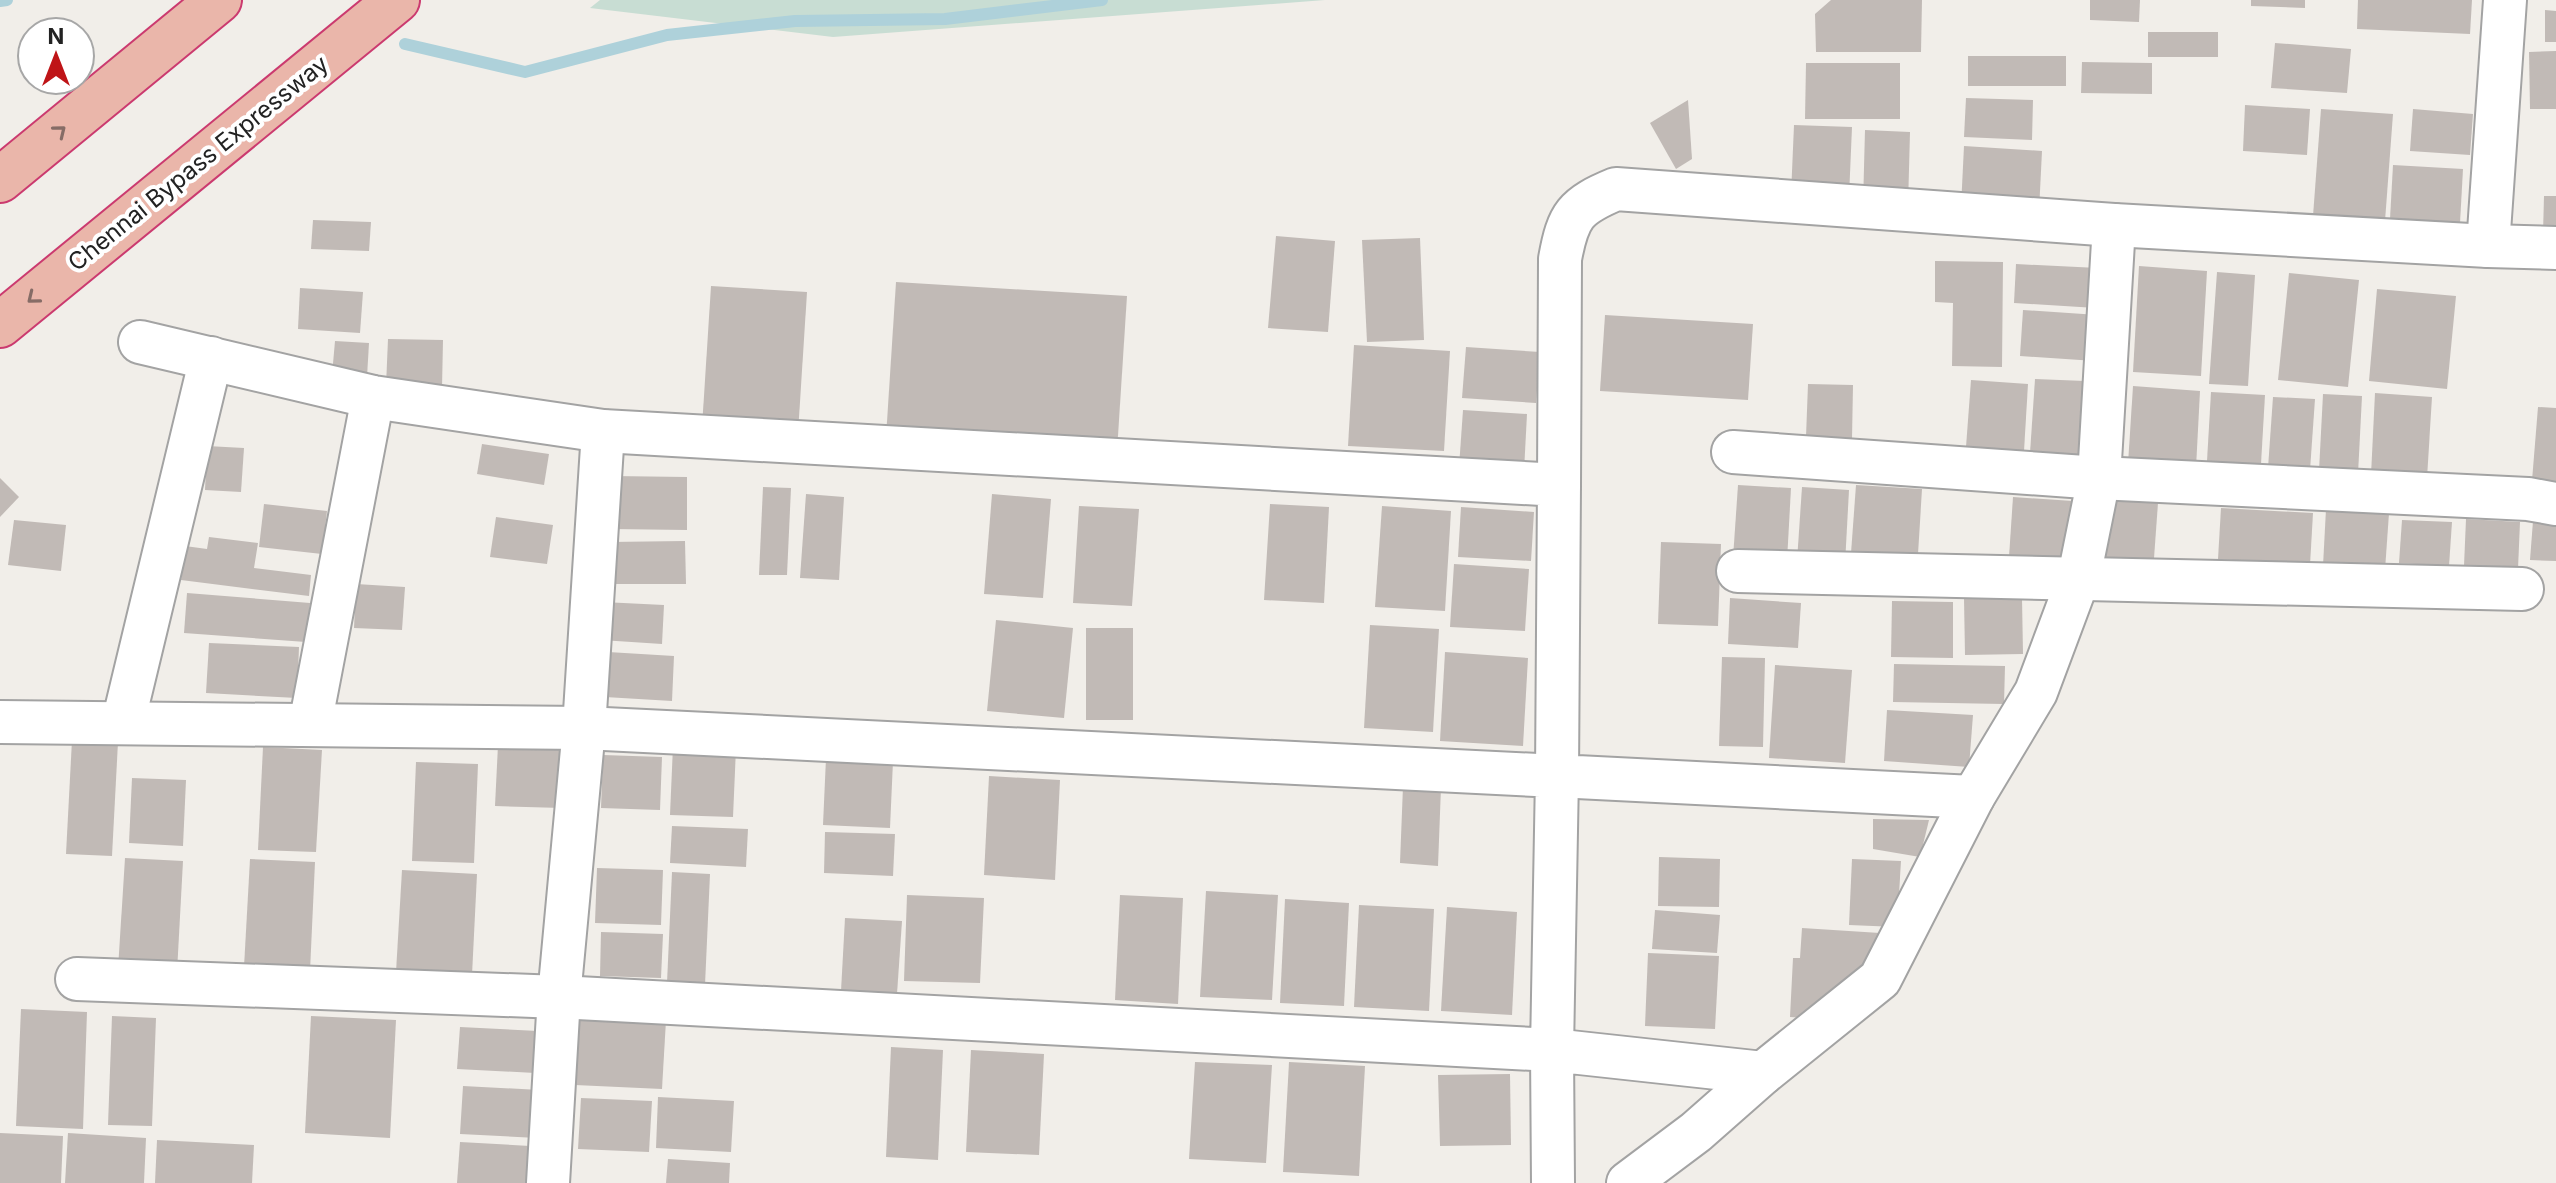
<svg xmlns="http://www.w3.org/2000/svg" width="2556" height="1183" font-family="Inter,sans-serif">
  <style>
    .wetland { fill: #c8ddd3 }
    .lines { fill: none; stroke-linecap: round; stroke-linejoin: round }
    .stream { stroke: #aed1da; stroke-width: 12 }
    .building { fill: #c1bab6 }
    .minor-casing { stroke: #a3a3a3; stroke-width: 46 }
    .trunk-casing { stroke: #cb3a6f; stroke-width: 48 }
    .minor { stroke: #fff; stroke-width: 42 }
    .trunk { stroke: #eab6aa; stroke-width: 44 }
    .oneway { stroke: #866c66 }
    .labels { text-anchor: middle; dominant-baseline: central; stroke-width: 8; stroke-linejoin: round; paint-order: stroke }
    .street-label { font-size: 24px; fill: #222; stroke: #fff }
  </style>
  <rect width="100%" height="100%" fill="#f1eee9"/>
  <polygon class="wetland" points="600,0 1325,0 833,37 590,8"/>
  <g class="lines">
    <g class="stream">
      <polyline points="0,1 7,0"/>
      <polyline points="405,44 525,72 667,35 795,21 945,19 1102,0"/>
    </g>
  </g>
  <g class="building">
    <polygon points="1831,0 1922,0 1921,52 1816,52 1815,14"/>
    <polygon points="2090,0 2140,0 2139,22 2090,20"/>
    <polygon points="2251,0 2305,0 2305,8 2251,6"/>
    <polygon points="2358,0 2472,0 2470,34 2357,29"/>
    <polygon points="2545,10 2556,11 2556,42 2545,42"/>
    <rect x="2148" y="32" width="70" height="25"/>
    <polygon points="2275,43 2351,49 2347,93 2271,88"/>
    <polygon points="2556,51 2556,109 2530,109 2529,52"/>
    <rect x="1968" y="56" width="98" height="30"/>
    <polygon points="2082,62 2152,63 2152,94 2081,93"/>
    <polygon points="1806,63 1900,63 1900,119 1805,119"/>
    <polygon points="1966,98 2033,100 2032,140 1964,137"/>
    <polygon points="1688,100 1692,159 1676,169 1650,123"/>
    <polygon points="2245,105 2310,109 2307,155 2243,151"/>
    <polygon points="2321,109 2393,114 2385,221 2313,216"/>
    <polygon points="2413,109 2473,114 2470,155 2410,151"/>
    <polygon points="1794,125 1852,127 1849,197 1791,195"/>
    <polygon points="1865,130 1910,132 1908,206 1863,205"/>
    <polygon points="1964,146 2042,151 2039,211 1961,207"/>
    <polygon points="2393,165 2463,169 2460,223 2390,219"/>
    <polygon points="2544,196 2556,196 2556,234 2543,234"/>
    <polygon points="313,220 371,222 369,251 311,249"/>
    <polygon points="1276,236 1335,241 1328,332 1268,328"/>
    <polygon points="1420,238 1424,340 1367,342 1362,240"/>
    <polygon points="1935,261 2003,262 2002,367 1952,366 1953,303 1935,302"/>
    <polygon points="2016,264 2098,268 2096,308 2014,303"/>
    <polygon points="2139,266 2207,271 2201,376 2133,372"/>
    <polygon points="2217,272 2255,275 2248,386 2209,384"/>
    <polygon points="2289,273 2359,280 2348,387 2278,380"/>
    <polygon points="896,282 1127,296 1117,451 886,437"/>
    <polygon points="711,286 807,292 798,433 702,427"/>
    <polygon points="300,288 363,292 360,333 298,329"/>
    <polygon points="2377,289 2456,296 2447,389 2369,381"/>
    <polygon points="2023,310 2098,315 2095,361 2020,356"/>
    <polygon points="1605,315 1753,324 1748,400 1600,391"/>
    <polygon points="388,339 443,340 442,388 386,386"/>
    <polygon points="335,341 369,343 367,377 332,375"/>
    <polygon points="1354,345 1450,351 1444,451 1348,446"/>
    <polygon points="1466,347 1540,352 1536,403 1462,398"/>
    <polygon points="2035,379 2085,381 2080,455 2030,453"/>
    <polygon points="1971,380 2028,384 2024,451 1966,447"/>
    <polygon points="1808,384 1853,385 1852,439 1806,437"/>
    <polygon points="2133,386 2200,391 2196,468 2128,464"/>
    <polygon points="2211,392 2265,395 2261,464 2207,461"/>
    <polygon points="2375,393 2432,397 2427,478 2371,475"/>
    <polygon points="2323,394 2362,396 2358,474 2319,471"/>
    <polygon points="2273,397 2315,399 2310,470 2268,468"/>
    <polygon points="2538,407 2556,408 2556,495 2531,493"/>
    <polygon points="1463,410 1527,414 1524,471 1459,467"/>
    <polygon points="482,444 549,454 544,485 477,474"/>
    <polygon points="207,446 244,448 241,492 205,490"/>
    <polygon points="612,476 687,477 687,530 612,529"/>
    <polygon points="0,478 19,497 0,517"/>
    <polygon points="1738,485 1791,488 1787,561 1733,558"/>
    <polygon points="1856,485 1922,489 1917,571 1850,567"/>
    <polygon points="2106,485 2159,489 2153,572 2101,568"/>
    <polygon points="763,487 791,488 787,575 759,575"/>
    <polygon points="1802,487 1849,490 1845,564 1797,561"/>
    <polygon points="806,494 844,497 839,580 800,578"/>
    <polygon points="992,494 1051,499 1043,598 984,594"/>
    <polygon points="2013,497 2073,501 2068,575 2008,572"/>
    <polygon points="264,504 327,511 322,554 259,547"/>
    <polygon points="1270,504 1329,507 1324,603 1264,600"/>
    <polygon points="1079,506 1139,509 1132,606 1073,603"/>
    <polygon points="1382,506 1451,511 1445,611 1375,607"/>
    <polygon points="1461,507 1534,512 1531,561 1458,557"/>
    <polygon points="2221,508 2313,513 2310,565 2218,559"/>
    <polygon points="2326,509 2389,513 2385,570 2323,566"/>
    <polygon points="496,517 553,525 547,564 490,557"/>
    <polygon points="2466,519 2520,522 2518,569 2464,566"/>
    <polygon points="14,520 66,525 61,571 8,565"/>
    <polygon points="2402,520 2452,522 2449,566 2399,563"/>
    <polygon points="2533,521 2556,522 2556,561 2530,560"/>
    <polygon points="209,537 258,543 254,568 311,575 309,596 181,580 185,546 207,549"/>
    <polygon points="685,541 686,584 610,584 609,542"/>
    <polygon points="1661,542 1721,544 1718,626 1658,624"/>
    <polygon points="1454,564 1529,569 1525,631 1450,627"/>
    <polygon points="356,584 405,587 402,630 354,628"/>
    <polygon points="187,593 310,603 306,642 184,633"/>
    <polygon points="1730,598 1801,603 1798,648 1728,644"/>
    <polygon points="1964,598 2022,598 2023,654 1965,655"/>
    <polygon points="1892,601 1953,602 1953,658 1891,657"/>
    <polygon points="603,602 664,605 662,644 601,640"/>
    <polygon points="996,620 1073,628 1064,718 987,711"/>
    <polygon points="1370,625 1439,629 1433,732 1364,728"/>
    <rect x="1086" y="628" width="47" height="92"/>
    <polygon points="209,643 299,647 297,698 206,693"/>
    <polygon points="608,652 674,656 672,701 605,697"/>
    <polygon points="1445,652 1528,658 1523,746 1440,741"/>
    <polygon points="1722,657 1765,658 1763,747 1719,746"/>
    <polygon points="1894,664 2005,666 2004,704 1893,702"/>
    <polygon points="1775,665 1852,670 1845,763 1769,758"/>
    <polygon points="1887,710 1973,715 1969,767 1884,761"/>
    <polygon points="72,740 118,742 112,856 66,854"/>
    <polygon points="498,745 564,747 562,808 495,806"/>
    <polygon points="673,746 736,748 733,817 670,815"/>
    <polygon points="263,747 322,750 316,852 258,850"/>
    <polygon points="603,755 662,757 660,810 601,808"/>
    <polygon points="826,758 893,761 890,828 823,825"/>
    <polygon points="416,762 478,764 474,863 412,861"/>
    <polygon points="989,776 1060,780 1055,880 984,875"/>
    <polygon points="132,778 186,780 183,846 129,843"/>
    <polygon points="1403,786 1441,787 1438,866 1400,863"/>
    <polygon points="1873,819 1929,820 1920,857 1873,849"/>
    <polygon points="672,826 748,829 746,867 670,863"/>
    <polygon points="825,832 895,834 893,876 824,873"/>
    <polygon points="1659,857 1720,859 1719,907 1658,906"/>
    <polygon points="125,858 183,861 177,972 118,969"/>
    <polygon points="250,859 315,862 310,971 244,967"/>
    <polygon points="1852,859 1901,861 1897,927 1849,925"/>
    <polygon points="597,868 663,870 661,925 595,923"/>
    <polygon points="402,870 477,874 472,975 396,972"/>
    <polygon points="672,872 710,874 705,985 667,983"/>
    <polygon points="1206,891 1278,895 1272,1000 1200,997"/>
    <polygon points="907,895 984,898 980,983 904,981"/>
    <polygon points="1120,895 1183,898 1178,1004 1115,1000"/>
    <polygon points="1285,899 1349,903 1344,1006 1280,1003"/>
    <polygon points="1359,905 1434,909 1429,1011 1354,1007"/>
    <polygon points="1447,907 1517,912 1512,1015 1441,1011"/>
    <polygon points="1655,910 1720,915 1717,953 1652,949"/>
    <polygon points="845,918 902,921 897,994 841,991"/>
    <polygon points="1802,928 1880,933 1876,976 1806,1018 1790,1017 1793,958 1800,958"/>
    <polygon points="601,932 663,934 661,978 600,976"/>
    <polygon points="1648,953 1719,956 1715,1029 1645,1026"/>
    <polygon points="21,1009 87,1012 83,1129 16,1126"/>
    <polygon points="112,1016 156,1018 152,1126 108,1125"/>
    <polygon points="311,1016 396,1020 390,1138 305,1133"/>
    <polygon points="579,1016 666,1020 662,1089 575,1085"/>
    <polygon points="460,1027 538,1031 535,1073 457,1069"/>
    <polygon points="891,1047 943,1050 938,1160 886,1157"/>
    <polygon points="971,1050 1044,1054 1039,1155 966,1152"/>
    <polygon points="1195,1062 1272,1065 1266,1163 1189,1159"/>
    <polygon points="1289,1062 1365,1066 1359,1176 1283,1172"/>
    <polygon points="1510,1074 1511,1145 1440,1146 1438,1075"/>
    <polygon points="463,1086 540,1090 537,1138 460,1134"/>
    <polygon points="658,1097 734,1101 731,1152 656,1148"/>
    <polygon points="581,1098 652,1101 649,1152 578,1149"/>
    <polygon points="0,1133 63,1136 61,1183 0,1183"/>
    <polygon points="68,1133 146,1138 144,1183 65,1183"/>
    <polygon points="157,1140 254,1145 252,1183 155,1183"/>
    <polygon points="460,1142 530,1146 528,1183 457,1183"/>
    <polygon points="668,1159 730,1163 729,1183 666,1183"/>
  </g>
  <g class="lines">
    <defs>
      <g id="minor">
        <polyline points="2488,246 2505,0"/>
        <polyline points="140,342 373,397 603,431 1559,485 1557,776 1973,797 2036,692 2079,577 2099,478 2114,225"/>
        <polyline points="1733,452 2099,478 2528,499 2556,504"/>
        <path d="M1559 485 1560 259C1568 215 1575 206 1616 189L2114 225 2488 246 2556 248"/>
        <polyline points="1738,571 2522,589"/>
        <polyline points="0,722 584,728 1557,776 1552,1050 559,997 77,979"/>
        <polyline points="123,723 211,358"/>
        <polyline points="310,725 373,397"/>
        <polyline points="548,1183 559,997 584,728 603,431"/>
        <polyline points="1553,1183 1552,1050 1763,1073"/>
        <polyline points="1628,1183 1696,1132 1763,1073 1880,979 1973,797"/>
      </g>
      <g id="trunk">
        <polyline points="0,180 219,0"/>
        <polyline points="0,325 397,0"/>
      </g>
    </defs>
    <use href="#minor" class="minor-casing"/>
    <use href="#trunk" class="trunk-casing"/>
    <use href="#minor" class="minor"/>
    <use href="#trunk" class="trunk"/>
  </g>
  <defs><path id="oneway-chevron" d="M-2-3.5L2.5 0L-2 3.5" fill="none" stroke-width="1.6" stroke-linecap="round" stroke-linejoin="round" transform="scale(2)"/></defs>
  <g class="oneway">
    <use href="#oneway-chevron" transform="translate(60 131) rotate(-39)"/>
    <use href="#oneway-chevron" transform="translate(33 298) rotate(141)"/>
  </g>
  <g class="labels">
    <g class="street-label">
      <text transform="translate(198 163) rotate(-39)">Chennai Bypass Expressway</text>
    </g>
  </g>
  <g transform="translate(56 56)"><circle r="38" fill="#ffffff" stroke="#a7a7a7" stroke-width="2"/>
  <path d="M0-6L14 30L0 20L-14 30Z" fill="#bf1417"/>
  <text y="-12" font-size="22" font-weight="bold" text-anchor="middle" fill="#222222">N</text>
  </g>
</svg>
